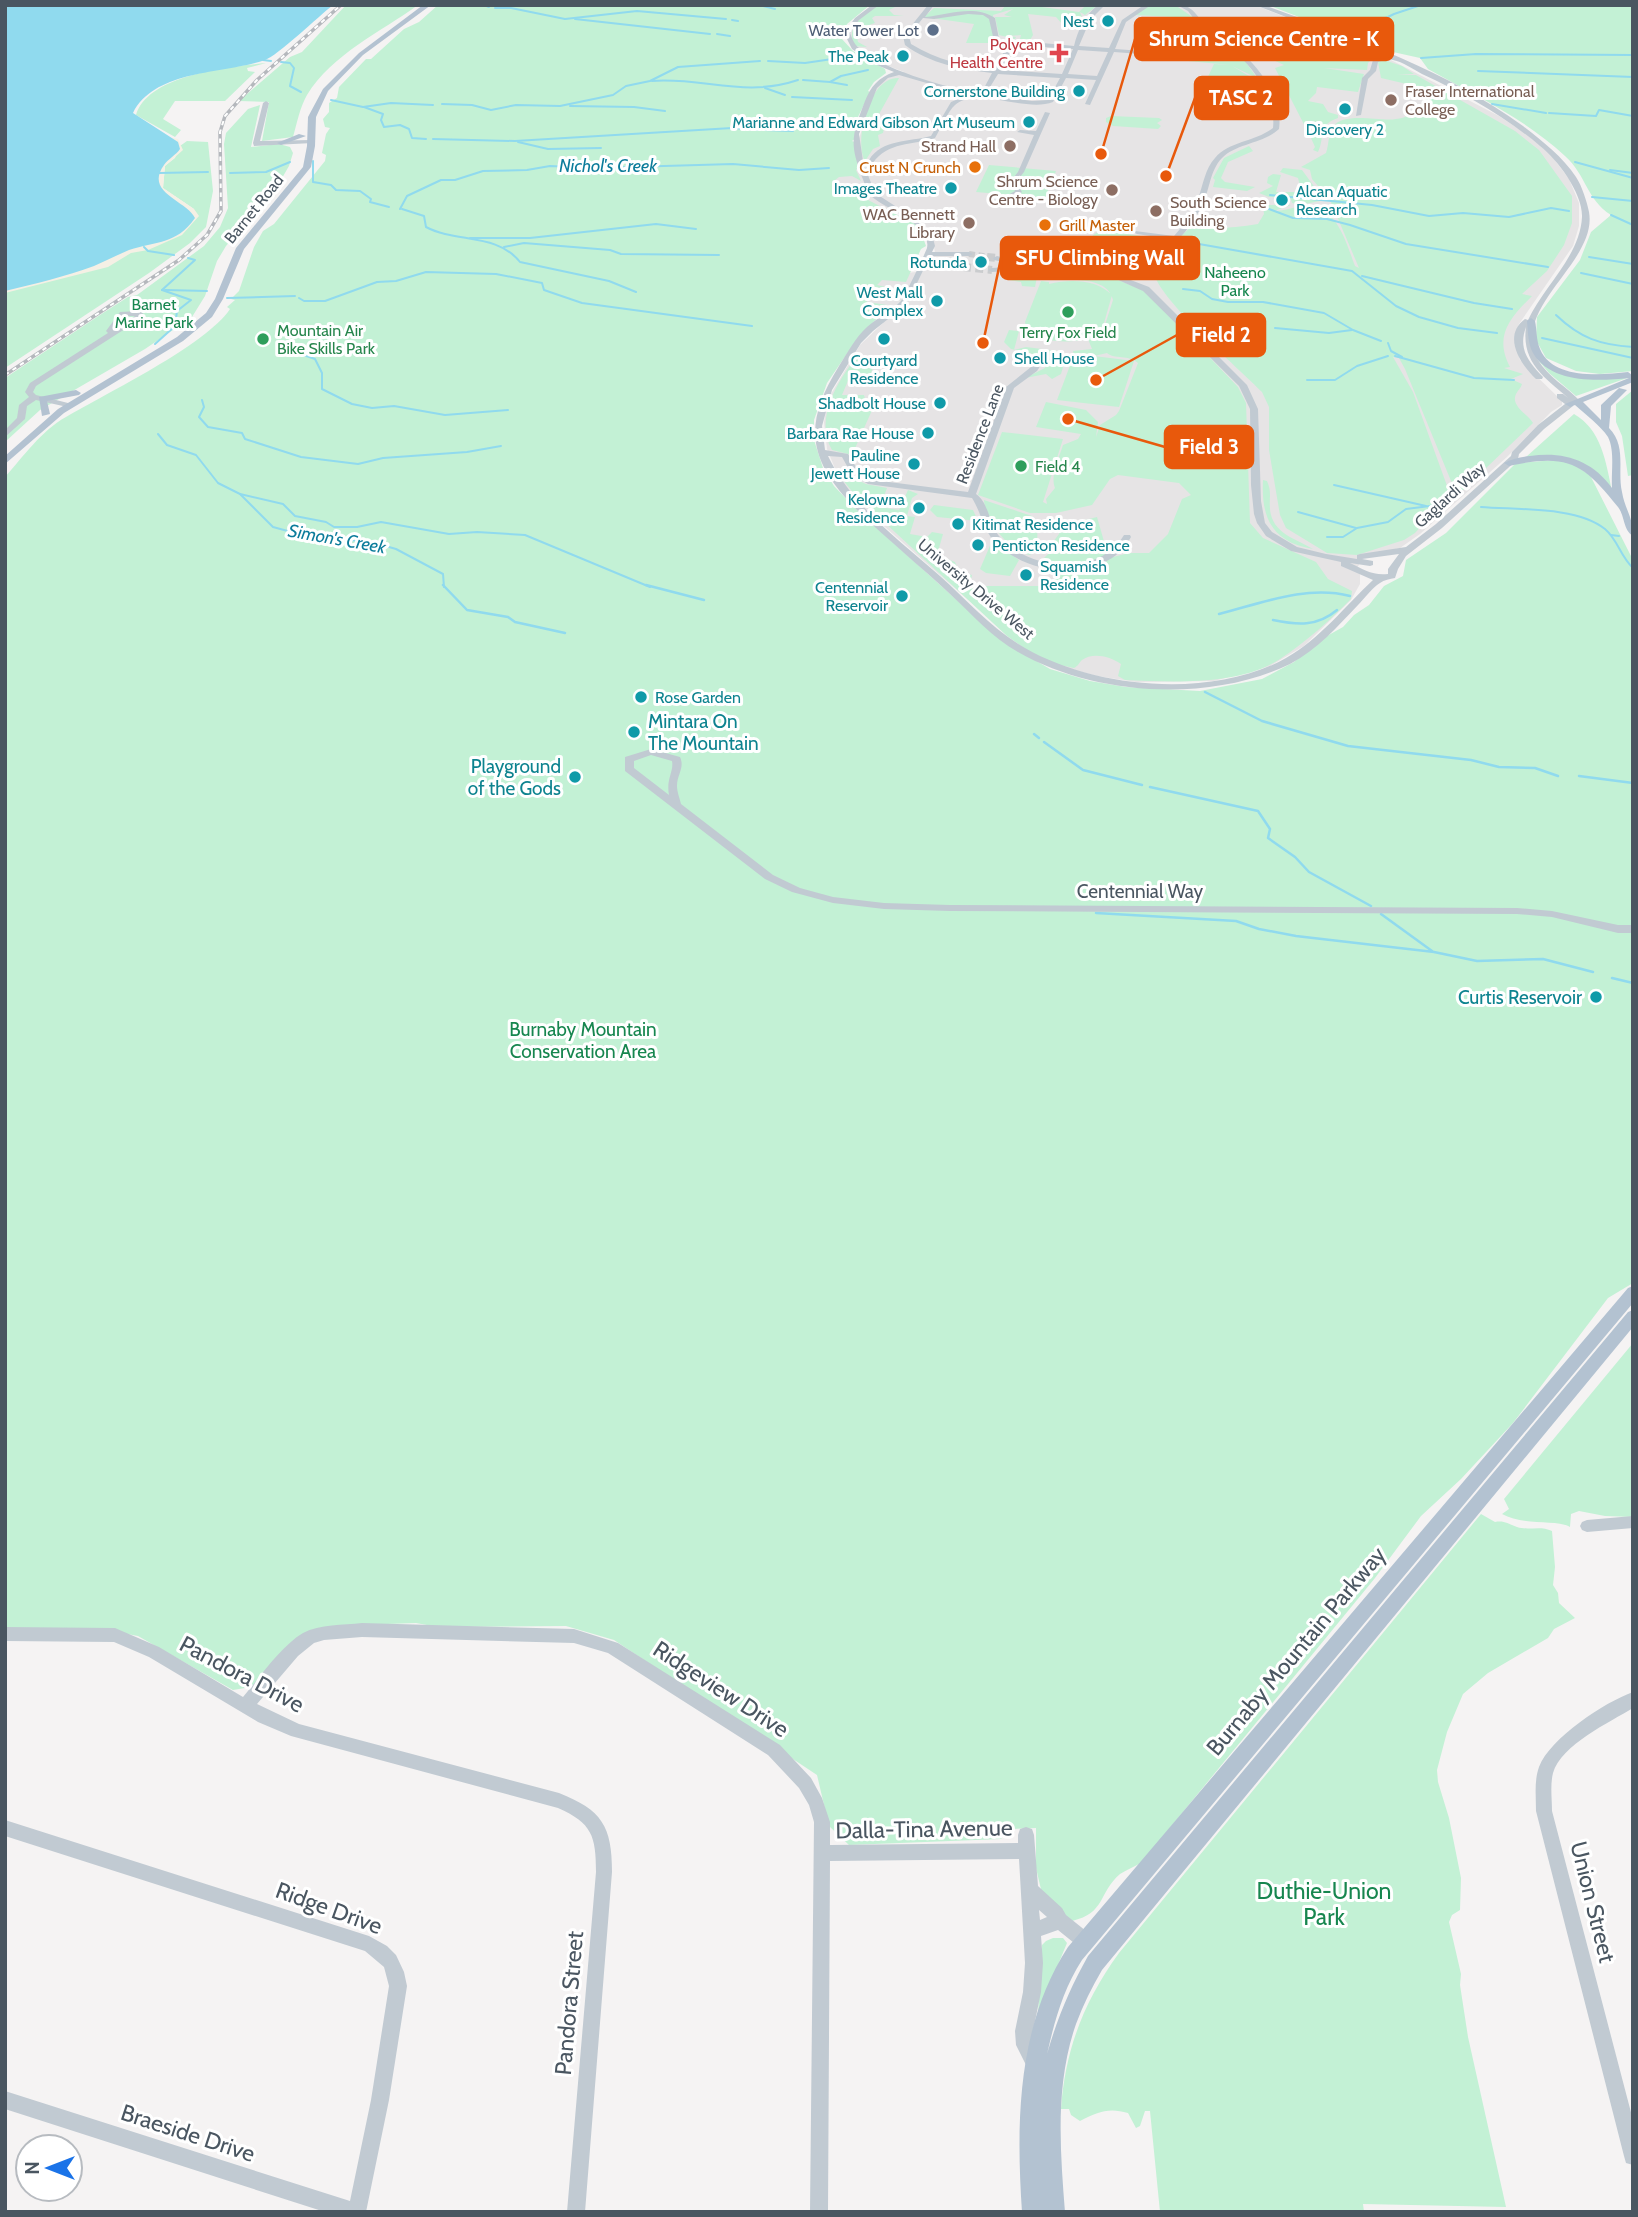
<svg xmlns="http://www.w3.org/2000/svg" width="1638" height="2217" font-family="Cabin,sans-serif">
  <style>
    .education { fill: #e6e4e5 }
    .green { fill: #c3f1d5 }
    .sand { fill: #f5f0e5 }
    .water { fill: #90daee }
    .lines { fill: none; stroke-linecap: round; stroke-linejoin: round }
    .stream-far1 { stroke: #90daee; stroke-width: 2 }
    .stream { stroke: #90daee; stroke-width: 2.5 }
    .minor-tunnel-far1 { stroke: #caccce; stroke-width: 6; stroke-dasharray: 6 3.5; stroke-linecap: butt }
    .minor-tunnel { stroke: #caccce; stroke-width: 8; stroke-dasharray: 8 4.5; stroke-linecap: butt }
    .minor { fill: #c1cad2; fill-rule: evenodd }
    .major { fill: #b3c2d1; fill-rule: evenodd }
    .rail-casing { stroke: #b5b8bd; stroke-width: 3.5 }
    .rail { stroke: #fff; stroke-width: 2; stroke-dasharray: 4.5; stroke-linecap: butt }
    .culture-dot { fill: #0f9aa8; stroke: #fff; stroke-width: 2.5 }
    .service-dot { fill: #5c6f8a; stroke: #fff; stroke-width: 2.5 }
    .health-dot { fill: #e0444e; stroke: #fff; stroke-width: 2.5 }
    .education-dot { fill: #8d6e63; stroke: #fff; stroke-width: 2.5 }
    .food-dot { fill: #e8710a; stroke: #fff; stroke-width: 2.5 }
    .leisure-dot { fill: #2e9e5b; stroke: #fff; stroke-width: 2.5 }
    .labels { text-anchor: middle; dominant-baseline: central; stroke-width: 6; stroke-linejoin: round; paint-order: stroke }
    .far-culture-label { font-size: 16px; fill: #0d838f; stroke: #fff; text-anchor: end }
    .far-service-label { font-size: 16px; fill: #4e5e75; stroke: #fff; text-anchor: end }
    .far-health-label { font-size: 16px; fill: #be3a42; stroke: #fff; text-anchor: end }
    .far-education-label { font-size: 16px; fill: #785e54; stroke: #fff; text-anchor: end }
    .far-food-label { font-size: 16px; fill: #c56008; stroke: #fff; text-anchor: end }
    .far-street-label { font-size: 16px; fill: #4a5661; stroke: #fff }
    .far-park-label { font-size: 16px; fill: #17864f; stroke: #fff }
    .far-leisure-label { font-size: 16px; fill: #27864d; stroke: #fff; text-anchor: start }
    .far-water-label { font-size: 18px; font-style: italic; fill: #0c7c9b; stroke: #fff }
    .culture-label { font-size: 19px; fill: #0d838f; stroke: #fff; text-anchor: end }
    .street-label { font-size: 19px; fill: #4a5661; stroke: #fff }
    .park-label { font-size: 19px; fill: #17864f; stroke: #fff }
    .near-street-label { font-size: 23px; fill: #4a5661; stroke: #fff }
    .near-park-label { font-size: 23px; fill: #17864f; stroke: #fff }
    .leader { fill: none; stroke: #e8590c; stroke-width: 2.5 }
    .callout-dot { fill: #e8590c; stroke: #fff; stroke-width: 2.5 }
    .callout { fill: #e8590c; stroke: #e8590c; stroke-width: 2.5 }
    .callout-label { font-size: 21px; text-anchor: middle; font-weight: bold; fill: #fff }
  </style>
  <rect width="100%" height="100%" fill="#f5f3f3"/>
  <polygon class="education" points="878,5 1255,5 1391,60 1499,116 1525,133 1551,155 1569,179 1579,203 1579,226 1573,246 1519,324 1514,337 1520,360 1562,401 1562,405 1551,412 1507,457 1420,534 1400,548 1364,556 1356,570 1360,573 1360,584 1351,600 1304,646 1270,666 1214,681 1136,682 1097,676 1057,665 1023,648 869,513 850,493 836,471 827,449 824,422 828,399 860,345 883,323 853,301 866,278 924,271 935,253 932,234 916,218 898,209 886,210 839,194 833,177 859,138 877,87 888,78 904,72 868,58 850,38 850,30 857,21"/>
  <g class="green">
    <path d="M346 5H418C381 32 332 54 307 95 300 107 297 123 293 137L262 141 269 102 239 101 290 57 302 52Z"/>
    <path d="M438 5H870L847 24 841 38 853 51 885 69 886 73 874 82 868 91 870 92 858 117 855 139 852 141 857 143V164L859 167 856 170 861 181 852 176 839 177 834 181 846 189 860 188 857 186H862L869 195 865 196 868 200 919 226 926 246 921 249 906 282 882 280 877 285 886 287 876 288 869 291 867 302 887 305 888 307 857 339 827 383 814 420V440L823 468 834 486 855 508 1001 640 1050 669 1090 681 1126 687 1200 691 1262 679 1294 662 1318 641 1343 627 1354 615 1369 605 1384 586 1403 576 1406 560 1446 533 1516 463 1556 460 1571 463 1590 475 1633 560V1283L1608 1298 1513 1423 1461 1479 1421 1516 1375 1578 1141 1863C1134 1867 1126 1870 1120 1874 1098 1893 1106 1913 1072 1921L1044 1902 1036 1868V1828L1009 1829 1001 1839 849 1845 829 1826 817 1775 614 1640 566 1626 438 1627 416 1623 359 1625 301 1638 251 1687 233 1690 138 1636 106 1630 5 1628V477C23 457 42 430 66 417 107 393 206 345 230 309L227 307 235 300 231 299 239 291 254 247 263 231 274 224 325 161 326 155 322 153 326 134 330 128 325 127 323 119 329 112V103L337 98 339 87 366 59H371L404 29 419 22Z"/>
    <path d="M878 5H899L889 10 894 15 904 16H875L872 18 875 23 866 26 865 29 881 36 857 37 858 42 867 47 854 46C846 25 862 17 878 5Z"/>
    <polygon points="1027,5 1079,12 1086,5 1098,5 1085,15 1080,12 1082,17 1080,24 1063,25 1056,17 1028,14 1033,35 1030,40 1020,39 1021,35 1009,36 1016,37 1015,39 999,35 995,17 1012,17 1004,15 1013,9 993,15 998,43 966,43 974,24 924,17 934,8 1001,11 1005,6"/>
    <polygon points="1151,5 1175,5 1194,18 1134,15"/>
    <path d="M1268 5H1633V371L1600 374 1576 371 1546 358 1536 340 1537 317 1580 260 1591 232 1611 215C1586 199 1587 176 1565 156 1525 119 1475 95 1428 69L1420 58 1384 50Z"/>
    <path d="M1288 23 1315 32 1305 41C1330 52 1343 63 1370 53L1376 55 1368 63 1367 70 1324 68 1364 74 1358 92 1317 87 1316 93 1308 101 1323 104 1328 112 1338 115V118C1316 126 1326 135 1318 152L1313 150 1315 147 1311 138 1275 68 1284 65 1271 59 1251 58 1254 54 1277 55V52L1267 47 1272 42 1279 24Z"/>
    <polygon points="1231,57 1245,61 1257,78 1232,66 1254,79 1228,84 1230,97 1237,97 1225,102 1222,106 1220,99 1200,100 1204,95 1204,85 1214,64 1230,65 1188,61 1187,58"/>
    <path d="M1384 60 1402 66 1414 74 1397 75H1416L1515 131 1539 150 1572 196V223L1564 245 1547 271 1522 294 1532 296C1509 319 1494 336 1510 367L1504 368 1523 374 1511 379 1522 384C1521 388 1518 390 1516 394 1510 406 1529 415 1533 423L1460 493 1451 481 1405 369 1399 358 1393 357 1413 392 1450 494 1415 533 1404 540 1357 555 1327 553 1286 528 1280 515 1269 450V407L1262 392C1240 369 1154 296 1153 269L1165 250 1191 227C1214 229 1235 228 1258 224L1264 214 1263 205H1291L1274 211C1285 211 1296 206 1307 206 1338 207 1346 243 1355 266L1359 268 1330 200 1312 179 1310 170 1301 167 1326 153C1329 145 1328 134 1333 127 1343 111 1381 122 1396 119 1406 118 1412 113 1422 112L1426 92 1411 85 1381 78 1378 62Z"/>
    <path d="M266 63 247 68 248 71 255 72 225 101H175L163 119 181 130 175 137 136 115C149 74 230 67 266 63Z"/>
    <path d="M899 78 878 116 885 123 883 133 878 135 880 146 873 149 865 161C854 140 869 76 899 78Z"/>
    <polygon points="260,105 251,147 279,144 290,147 293,153 289,166 278,185 226,246 217,261 205,296 192,317 145,349 40,410 5,442 5,378 103,313 128,297 137,295 204,246 220,227 228,208 224,144 226,133 248,109"/>
    <polygon points="1111,116 1159,118 1162,120 1157,123 1161,126 1158,129 1113,126 1106,122 1106,118"/>
    <polygon points="187,141 208,142 213,191 206,227 190,243 149,273 5,368 5,291 194,209 163,188 165,166 175,158 180,146"/>
    <polygon points="1249,146 1253,151 1228,162 1221,178 1225,182 1255,187 1247,191 1213,187 1215,180 1213,178 1224,158"/>
    <polygon points="989,165 1056,171 1045,198 976,192"/>
    <polygon points="1283,168 1302,170 1319,193 1320,201 1300,205 1292,203 1290,197 1269,197 1259,193 1273,186 1267,183 1268,177 1273,174 1281,175 1276,192 1296,192 1301,190 1298,178 1280,172"/>
    <path d="M1102 230 1167 240C1131 280 1104 274 1055 262V256L1089 247 1093 235Z"/>
    <polygon points="1039,271 1079,275 1081,275 1041,275 1037,277 1035,287 1022,286 1021,282 1008,280 1000,274"/>
    <path d="M1069 277 1118 280 1147 292 1238 387 1246 403 1250 523 1263 538 1316 562 1328 579 1352 591 1351 599C1329 621 1306 642 1280 659 1239 686 1172 682 1125 680L1118 676 1121 664C1110 656 1092 652 1082 660 1079 663 1078 666 1074 668L1055 664 1030 652 1007 636 855 495 838 474 836 470 866 484 887 488 880 507 899 510 908 490 918 494 912 498 907 516 915 517 910 534 927 537 932 532 943 534 937 555 955 562 959 572 972 575 970 583 976 586H1055V571H1074L1101 560 1129 553H1149L1168 534 1182 499 1191 495 1179 483 1118 475 1110 479 1092 505 1056 513H1030L978 495 1002 432 1063 439 1043 502 1047 504 1046 499 1055 488C1050 476 1059 458 1063 445L1078 439 1081 434 1036 427 1046 402 1086 410 1098 422 1096 437 1100 425 1116 415 1119 411 1138 363C1128 354 1115 360 1107 353L1094 356 1134 361 1119 407 1057 400 1074 355 1073 351 1092 349 1088 339C1068 343 1043 344 1026 328L1025 322 1041 281 1049 282V284C1070 279 1096 279 1112 295L1102 330 1096 336 1103 331 1113 300C1109 282 1087 280 1071 280Z"/>
    <polygon points="1009,330 1019,331 1014,350 1026,347 1058,351 1040,359 1037,355 1011,349 1004,342"/>
    <polygon points="1067,353 1066,361 1060,363 1063,367 1061,374 1052,379 1046,374 1025,378 1045,368 1048,359"/>
    <polygon points="1534,355 1565,373 1630,377 1576,396 1549,373"/>
    <path d="M857 356H864L861 366 873 368 870 375 850 376 842 395H864L866 403 873 408 852 455 832 450C814 418 838 381 857 356Z"/>
    <polygon points="1633,390 1633,475 1628,476 1622,436 1616,422 1616,404"/>
    <path d="M1574 414C1602 430 1606 463 1612 491L1580 463 1526 457Z"/>
    <path d="M1263 480 1267 481C1272 492 1269 498 1270 509 1272 534 1297 539 1313 549 1272 542 1261 518 1263 480Z"/>
    <path d="M984 500 1032 516C1039 528 1040 543 1030 555 1009 552 985 520 984 500Z"/>
    <polygon points="934,505 973,510 978,521 937,517 930,510"/>
    <path d="M1097 517 1107 552 1106 557C1084 565 1063 573 1042 560L1053 549 1058 548 1053 542 1059 534 1060 526Z"/>
    <polygon points="992,541 1019,560 1010,576 986,573 980,569"/>
    <path d="M1633 1343V1517L1605 1516 1579 1511 1571 1514 1570 1527C1558 1519 1523 1526 1502 1514L1509 1509 1504 1499Z"/>
    <path d="M1481 1514 1495 1522C1505 1520 1510 1525 1517 1527 1529 1531 1540 1525 1552 1531L1555 1567 1553 1585 1558 1593 1559 1603 1575 1618 1554 1629 1548 1638 1488 1673 1463 1694 1447 1732 1437 1770 1438 1782 1449 1818 1461 1878 1460 1910 1452 1915 1449 1922 1461 1974 1460 1985 1468 2037 1506 2207 1363 2204 1364 2212H1160L1150 2111H1145L1140 2126 1136 2128 1128 2113C1109 2107 1097 2112 1080 2121L1071 2115 1069 2109H1061C1065 2050 1084 2001 1119 1953Z"/>
    <polygon points="1053,1938 1063,1938 1067,1943 1038,2013 1042,1945 1046,1941"/>
  </g>
  <polygon class="sand" points="168,137 178,139 183,150 165,166 163,188 194,209 199,216 182,235 148,250 131,253 108,267 5,293 5,287 141,206"/>
  <path class="water" d="M5 5H333C319 16 277 56 265 60 225 74 155 69 133 113L178 142 180 149C176 155 168 159 164 165 144 193 186 200 195 218 176 245 156 241 129 250 117 255 106 261 94 266 66 276 35 284 5 291Z"/>
  <g class="lines">
    <g class="stream-far1">
      <polyline points="484,5 489,7"/>
      <polyline points="759,5 775,9"/>
      <polyline points="495,8 511,8 565,19 637,11 726,19"/>
      <polyline points="575,19 710,34"/>
      <polyline points="732,20 738,21"/>
      <polyline points="717,34 730,36"/>
      <polyline points="1353,34 1394,14 1421,5"/>
      <polyline points="1421,58 1476,54 1633,55"/>
      <polyline points="263,60 271,61"/>
      <polyline points="768,61 805,63 853,56"/>
      <polyline points="281,62 290,63 294,68 290,86 301,92"/>
      <polyline points="1478,71 1633,77"/>
      <polyline points="803,80 830,82 841,76 868,70"/>
      <path d="M652 81C704 77 744 98 798 80"/>
      <polyline points="830,82 847,85"/>
      <polyline points="765,88 785,95"/>
      <polyline points="792,97 852,100"/>
      <polyline points="331,100 363,107 391,103 433,105"/>
      <polyline points="442,104 472,105 491,110 516,105 560,106 613,95 626,86 650,81 678,67 760,61"/>
      <polyline points="1492,104 1546,113"/>
      <polyline points="570,106 634,107 665,111"/>
      <polyline points="364,107 383,114 381,120 384,127 400,125 409,129 412,138 426,139"/>
      <polyline points="1549,113 1596,116 1599,110 1633,116"/>
      <polyline points="765,130 793,131"/>
      <polyline points="433,139 515,141 732,128 760,130"/>
      <polyline points="518,142 548,149 601,148"/>
      <polyline points="313,161 313,182 331,185 336,190 360,191 371,199 370,202 389,207"/>
      <polyline points="1575,162 1633,178"/>
      <polyline points="1610,170 1633,173"/>
      <polyline points="159,173 208,172"/>
      <polyline points="230,173 266,172 290,162"/>
      <polyline points="1270,195 1372,205 1429,216 1463,213 1509,217 1551,208 1569,211"/>
      <polyline points="1592,197 1633,201"/>
      <polyline points="1261,206 1293,218 1327,219 1350,225 1406,244 1548,267"/>
      <polyline points="400,209 407,196 441,180 455,180 483,171 527,170 550,166 595,168 733,164 799,170 829,168"/>
      <path d="M402 209 424 216 426 227C456 243 497 233 520 262L609 281 636 292"/>
      <polyline points="1611,215 1633,225"/>
      <polyline points="470,238 530,238 656,224 696,229"/>
      <polyline points="1199,244 1352,271 1396,306 1419,317 1458,328 1497,333"/>
      <polyline points="144,247 148,251 174,255"/>
      <polyline points="504,247 524,243 610,250 621,254 719,255"/>
      <polyline points="1589,257 1633,264"/>
      <polyline points="1581,273 1633,284"/>
      <polyline points="1362,276 1474,303 1512,309"/>
      <polyline points="1183,289 1200,291 1212,299 1228,302 1263,302 1324,313 1353,330 1381,341"/>
      <polyline points="162,290 195,260 188,258"/>
      <polyline points="165,290 207,291"/>
      <polyline points="227,298 295,296"/>
      <polyline points="299,298 304,301 325,301 377,282 396,281 426,272 496,274 542,283 544,290 582,303 752,326"/>
      <path d="M1556 315C1580 338 1600 345 1633 347"/>
      <polyline points="1275,328 1329,333 1352,330"/>
      <polyline points="1542,338 1633,358"/>
      <polyline points="1388,343 1391,351 1402,357"/>
      <polyline points="155,344 175,326 177,311 191,300 162,290"/>
      <polyline points="298,353 315,359 322,373 322,389 352,404 372,408 394,406 445,415 508,410"/>
      <polyline points="1395,356 1474,378 1514,380"/>
      <polyline points="1307,380 1335,380 1357,366 1388,356"/>
      <polyline points="202,400 204,407 199,417 208,427 242,433 245,439 301,457 358,464 383,458 467,452 501,446"/>
      <polyline points="158,434 167,445 196,455 218,483 240,494 273,527 317,539 368,541 396,549 443,574 444,587"/>
      <polyline points="1334,485 1426,506"/>
      <polyline points="240,494 283,504 295,516 326,522 334,527 357,527 381,522 449,534 477,532 525,535 650,587"/>
      <path d="M1481 507C1516 510 1577 506 1605 529 1618 540 1620 556 1633 568"/>
      <polyline points="1298,512 1356,528"/>
      <polyline points="1611,535 1619,536"/>
      <polyline points="1327,537 1343,537 1357,528 1388,522 1406,509 1446,504"/>
    </g>
    <g class="stream">
      <polyline points="443,585 467,610 508,617 515,622 565,633"/>
      <polyline points="646,585 704,600"/>
      <path d="M1219 614C1262 603 1306 585 1350 596"/>
      <path d="M1273 620C1297 625 1317 627 1337 610"/>
      <polyline points="1205,692 1262,721 1348,746 1471,760 1499,767 1535,768 1558,776"/>
      <polyline points="1034,734 1039,738"/>
      <polyline points="1044,742 1083,770 1142,785"/>
      <polyline points="1579,776 1633,783"/>
      <polyline points="1150,787 1258,811 1270,829 1268,838 1295,857 1309,872 1371,906"/>
      <polyline points="1096,913 1236,921 1259,929 1296,936 1434,952 1477,961 1543,959 1593,972"/>
      <polyline points="1381,914 1432,951"/>
      <polyline points="1612,978 1633,983"/>
    </g>
    <polyline class="minor-tunnel-far1" points="969,254 997,258"/>
    <g class="minor-tunnel">
      <polyline points="987,257 997,258"/>
      <polyline points="963,267 992,270"/>
    </g>
    <g class="minor">
      <path d="M872 5H879L859 20 850 33C852 38 854 44 858 47 880 69 943 86 975 93L983 90 992 73C962 69 930 64 905 45L903 36 928 5H934L925 17C948 15 974 4 995 18L999 39 1074 46C1078 30 1084 16 1098 5H1105L1090 20 1079 46 1109 48 1122 20 1144 5H1151L1126 22 1115 49 1184 54 1194 19 1188 11 1177 5C1189 5 1193 10 1200 19L1190 54C1208 55 1256 59 1266 40 1269 35 1269 29 1271 24L1286 17 1255 5H1264C1353 37 1446 70 1523 126 1542 141 1563 157 1576 177 1582 186 1587 202 1589 212 1598 263 1509 307 1538 360 1548 377 1567 387 1580 401L1573 403V406L1544 429 1519 454 1518 459 1442 528 1406 556 1398 569 1395 578C1390 579 1384 580 1380 583 1372 588 1365 598 1358 605 1338 626 1317 650 1290 664 1210 703 1095 696 1018 652 992 638 972 614 950 594 920 566 888 540 859 512 809 462 801 427 839 366 848 352 855 338 867 327 877 318 892 311 901 301 906 294 924 256 927 248 932 224 885 209 871 196 866 192 865 183 862 177 849 143 852 135 865 101 871 86 878 78 894 72L872 63 852 49 844 33 855 18ZM968 14 983 15 989 19 994 41 1008 44 994 70C964 66 937 60 911 44L909 36 923 18 934 19ZM1291 19 1385 56 1373 60 1370 70 1362 78 1356 116 1361 115 1368 79 1376 71 1378 62C1383 61 1388 58 1393 60 1403 62 1413 69 1422 74 1463 93 1505 116 1540 146 1558 160 1583 194 1582 217 1580 256 1544 286 1528 320L1525 319C1502 336 1520 364 1536 379H1542L1543 377C1528 361 1518 349 1526 327 1521 364 1547 379 1572 401L1563 394H1557V398L1565 404 1538 425 1512 452 1511 456 1436 524 1406 547 1360 554 1357 555V559L1326 554 1297 547 1272 532 1265 523 1261 501 1258 409 1247 385 1149 287 1128 279C1158 260 1188 237 1203 203 1210 189 1210 170 1222 158 1237 143 1263 144 1279 129 1283 103 1264 73 1245 56 1266 50 1270 46 1275 26ZM1014 45 1073 49 1062 74 1000 70ZM1078 50 1108 52 1097 76 1068 74ZM1114 52 1207 59 1240 57C1258 73 1276 103 1273 128 1255 142 1229 141 1215 158 1205 169 1203 185 1198 199 1193 213 1184 225 1174 236L1135 231 1133 232 1137 234 1170 239 1154 254 1122 276 1036 266 997 256 993 258 994 260 1020 266 992 268 988 270 992 272 1023 270 1026 268 1116 279 1143 291 1239 386 1250 409 1251 485 1254 514 1257 523 1266 536 1291 551 1341 562V566L1373 580C1345 606 1320 639 1286 658 1213 699 1096 689 1025 648 993 630 967 600 940 576 899 540 852 506 828 456L842 457 852 475 868 484 972 498C981 512 983 529 994 541 1027 577 1105 585 1131 537L1130 535H1124C1098 578 1029 571 999 536 989 524 989 503 976 494L1014 388 1037 371 1044 360 1043 358H1037L1031 367 1006 387 968 492 873 480 859 472 848 454 825 450 822 426 832 390 861 343 873 331 907 304 930 256H969L973 254 969 252H932L935 246 932 234 923 224 875 193 864 165 873 163C887 142 913 145 935 138 940 130 948 111 955 105 976 86 1026 113 1053 102L1066 78 1096 80 1085 104 1090 105ZM998 74 1060 78 1048 100 1032 101 982 94 987 92ZM899 75 968 95 951 102 931 136C909 142 882 139 869 160L863 161 859 134 877 88 888 78ZM1399 554 1388 569V574C1373 576 1363 569 1350 563L1370 566 1373 565V561L1362 559Z"/>
      <polygon points="266,101 269,103 260,141 311,140 313,141 313,143 254,146 253,143 263,103"/>
      <polygon points="1045,112 1050,113 1024,172 1016,182 1022,192 1013,197 1009,202 1005,202 1008,195 1015,191 1010,182 1018,172 1034,135 1017,132 1020,130 1036,131"/>
      <polygon points="933,259 963,265 967,267 963,269 930,263 929,261"/>
      <path d="M139 311 143 313 142 318 36 386 33 392 36 395 72 404V408L36 400 27 406 25 419 5 437V430L17 418 19 405 29 397 25 392 30 383 108 333 106 331 120 312ZM125 316H135L117 327Z"/>
      <path d="M651 749 680 757C685 768 677 774 677 786 677 792 680 799 681 804L773 875 800 888 833 897 884 903 950 905 1517 908 1552 911 1618 925H1633V933H1618L1552 917 1517 914 950 911 884 909 833 903 792 892 765 879 625 771V757ZM651 755 672 761C674 772 666 779 669 795L634 768V761Z"/>
      <polygon points="1633,1516 1633,1528 1587,1532 1582,1530 1580,1526 1582,1522 1587,1520"/>
      <path d="M362 1623 574 1629 618 1643 780 1745 811 1778 822 1798 830 1822V1845L1018 1843V1835L1020 1829 1026 1827 1032 1829 1034 1835 1038 1886 1062 1908 1066 1915 1091 1935 1094 1941 1091 1947 1085 1949 1079 1947 1058 1930 1041 1936 1043 1963 1041 1992 1033 2031 1034 2044 1043 2063 1040 2069 1034 2072 1028 2069 1016 2045 1015 2031 1023 1992 1025 1963 1019 1859 830 1861 828 2212H810L814 1822 809 1805 799 1788 768 1755 608 1653 574 1643 362 1637 324 1640 314 1643 298 1656 257 1704 299 1724 559 1793C602 1810 612 1826 612 1872L585 2212H567L596 1872C596 1836 592 1823 558 1808L291 1736 258 1722 149 1657 114 1642 5 1641V1627L115 1628 159 1647 243 1697C260 1677 281 1646 303 1633 320 1624 343 1625 362 1623ZM1039 1910 1047 1917 1040 1920Z"/>
      <path d="M1633 1692V1708C1610 1722 1561 1745 1553 1773 1550 1785 1552 1799 1552 1811L1633 2120V2165L1626 2163 1624 2156 1536 1811C1536 1796 1534 1781 1539 1767 1550 1738 1605 1702 1633 1692Z"/>
      <polygon points="5,1820 369,1936 387,1946 396,1955 404,1972 407,1986 389,2100 366,2212 325,2212 5,2109 5,2091 350,2201 371,2100 389,1986 384,1967 365,1951 5,1836"/>
    </g>
    <g class="major">
      <polygon points="423,5 431,5 363,55 328,91 316,117 315,146 311,167 244,249 223,299 212,317 183,341 64,413 5,464 5,456 58,409 177,337 206,313 215,299 236,248 303,167 307,146 308,117 323,89 359,53"/>
      <polygon points="299,134 306,136 281,145 277,143"/>
      <path d="M1531 318 1535 321C1537 330 1536 340 1540 349 1553 380 1601 375 1628 372L1632 375 1633 382 1583 402 1601 420V405L1619 388 1627 390 1611 406 1609 428C1627 446 1617 470 1622 492 1625 510 1633 516 1633 536 1623 530 1625 516 1618 507 1583 463 1568 453 1509 466L1504 463C1511 459 1521 457 1530 456 1563 451 1592 460 1612 488 1611 472 1615 451 1608 437 1601 426 1585 414 1575 405L1570 407 1565 404 1629 378C1598 381 1551 384 1533 353 1528 344 1528 332 1527 321Z"/>
      <polygon points="76,390 81,393 79,395 47,401 50,414 42,416 39,397"/>
      <path d="M1633 1286V1303L1082 1960C1064 1988 1055 2019 1048 2050L1047 2054C1057 2019 1070 1988 1088 1956L1628 1312 1633 1310V1327L1102 1970C1092 1987 1083 2005 1076 2024 1055 2084 1060 2149 1065 2212H1022C1016 2122 1017 2026 1068 1947L1628 1288Z"/>
    </g>
    <defs>
      <polyline id="rail" points="5,375 179,260 207,235 221,211 220,132 225,116 257,80 341,5"/>
    </defs>
    <use href="#rail" class="rail-casing"/>
    <use href="#rail" class="rail"/>
  </g>
  <g class="culture-dot">
    <circle cx="1108" cy="21" r="7"/>
    <circle cx="903" cy="56" r="7"/>
    <circle cx="1079" cy="91" r="7"/>
    <circle cx="1345" cy="109" r="7"/>
    <circle cx="1029" cy="122" r="7"/>
    <circle cx="951" cy="188" r="7"/>
    <circle cx="1282" cy="200" r="7"/>
    <circle cx="981" cy="262" r="7"/>
    <circle cx="937" cy="301" r="7"/>
    <circle cx="884" cy="339" r="7"/>
    <circle cx="1000" cy="358" r="7"/>
    <circle cx="940" cy="403" r="7"/>
    <circle cx="928" cy="433" r="7"/>
    <circle cx="914" cy="464" r="7"/>
    <circle cx="919" cy="508" r="7"/>
    <circle cx="958" cy="524" r="7"/>
    <circle cx="978" cy="545" r="7"/>
    <circle cx="1026" cy="575" r="7"/>
    <circle cx="902" cy="596" r="7"/>
    <circle cx="641" cy="697" r="7"/>
    <circle cx="634" cy="732" r="7"/>
    <circle cx="575" cy="777" r="7"/>
    <circle cx="1596" cy="997" r="7"/>
  </g>
  <circle class="service-dot" cx="933" cy="30" r="7"/>
  <path class="health-dot" d="M1055.5 42.5h7v7h7v7h-7v7h-7v-7h-7v-7h7z"/>
  <g class="education-dot">
    <circle cx="1391" cy="100" r="7"/>
    <circle cx="1010" cy="146" r="7"/>
    <circle cx="1112" cy="190" r="7"/>
    <circle cx="1156" cy="211" r="7"/>
    <circle cx="969" cy="223" r="7"/>
  </g>
  <g class="food-dot">
    <circle cx="975" cy="167" r="7"/>
    <circle cx="1045" cy="225" r="7"/>
  </g>
  <g class="leisure-dot">
    <circle cx="1068" cy="312" r="7"/>
    <circle cx="263" cy="339" r="7"/>
    <circle cx="1021" cy="466" r="7"/>
  </g>
  <g class="labels">
    <g class="far-culture-label">
      <text x="1094" y="21">Nest</text>
      <text x="889" y="56">The Peak</text>
      <text x="1065" y="91">Cornerstone Building</text>
      <text x="1015" y="122">Marianne and Edward Gibson Art Museum</text>
      <text x="1345" y="129" text-anchor="middle">Discovery 2</text>
      <text x="937" y="188">Images Theatre</text>
      <text x="1296" y="191" text-anchor="start">Alcan Aquatic<tspan x="1296" dy="18">Research</tspan></text>
      <text x="967" y="262">Rotunda</text>
      <text x="923" y="292">West Mall<tspan x="923" dy="18">Complex</tspan></text>
      <text x="1014" y="358" text-anchor="start">Shell House</text>
      <text x="884" y="360" text-anchor="middle">Courtyard<tspan x="884" dy="18">Residence</tspan></text>
      <text x="926" y="403">Shadbolt House</text>
      <text x="914" y="433">Barbara Rae House</text>
      <text x="900" y="455">Pauline<tspan x="900" dy="18">Jewett House</tspan></text>
      <text x="905" y="499">Kelowna<tspan x="905" dy="18">Residence</tspan></text>
      <text x="972" y="524" text-anchor="start">Kitimat Residence</text>
      <text x="992" y="545" text-anchor="start">Penticton Residence</text>
      <text x="1040" y="566" text-anchor="start">Squamish<tspan x="1040" dy="18">Residence</tspan></text>
      <text x="888" y="587">Centennial<tspan x="888" dy="18">Reservoir</tspan></text>
      <text x="655" y="697" text-anchor="start">Rose Garden</text>
    </g>
    <g class="far-service-label">
      <text x="919" y="30">Water Tower Lot</text>
    </g>
    <g class="far-health-label">
      <text x="1043" y="44">Polycan<tspan x="1043" dy="18">Health Centre</tspan></text>
    </g>
    <g class="far-education-label">
      <text x="1405" y="91" text-anchor="start">Fraser International<tspan x="1405" dy="18">College</tspan></text>
      <text x="996" y="146">Strand Hall</text>
      <text x="1098" y="181">Shrum Science<tspan x="1098" dy="18">Centre - Biology</tspan></text>
      <text x="1170" y="202" text-anchor="start">South Science<tspan x="1170" dy="18">Building</tspan></text>
      <text x="955" y="214">WAC Bennett<tspan x="955" dy="18">Library</tspan></text>
    </g>
    <g class="far-food-label">
      <text x="961" y="167">Crust N Crunch</text>
      <text x="1059" y="225" text-anchor="start">Grill Master</text>
    </g>
    <g class="far-street-label">
      <text transform="translate(254 209) rotate(-51)">Barnet Road</text>
      <text transform="translate(980 434) rotate(-69)">Residence Lane</text>
      <text transform="translate(1450 495) rotate(-42)">Gaglardi Way</text>
      <text transform="translate(976 589) rotate(40)">University Drive West</text>
    </g>
    <g class="far-park-label">
      <text x="1235" y="272">Naheeno<tspan x="1235" dy="18">Park</tspan></text>
      <text x="154" y="304">Barnet<tspan x="154" dy="18">Marine Park</tspan></text>
    </g>
    <g class="far-leisure-label">
      <text x="277" y="330">Mountain Air<tspan x="277" dy="18">Bike Skills Park</tspan></text>
      <text x="1068" y="332" text-anchor="middle">Terry Fox Field</text>
      <text x="1035" y="466">Field 4</text>
    </g>
    <g class="far-water-label">
      <text x="608" y="166">Nichol's Creek</text>
      <text transform="translate(337 539) rotate(10)">Simon's Creek</text>
    </g>
    <g class="culture-label">
      <text x="648" y="721" text-anchor="start">Mintara On<tspan x="648" dy="22">The Mountain</tspan></text>
      <text x="561" y="766">Playground<tspan x="561" dy="22">of the Gods</tspan></text>
      <text x="1582" y="997">Curtis Reservoir</text>
    </g>
    <g class="street-label">
      <text x="1140" y="891">Centennial Way</text>
    </g>
    <g class="park-label">
      <text x="583" y="1029">Burnaby Mountain<tspan x="583" dy="22">Conservation Area</tspan></text>
    </g>
    <g class="near-street-label">
      <text transform="translate(1296 1651) rotate(-50)">Burnaby Mountain Parkway</text>
      <text transform="translate(242 1674) rotate(28)">Pandora Drive</text>
      <text transform="translate(721 1689) rotate(33)">Ridgeview Drive</text>
      <text transform="translate(924 1829) rotate(-1)">Dalla-Tina Avenue</text>
      <text transform="translate(1593 1902) rotate(76)">Union Street</text>
      <text transform="translate(329 1908) rotate(20)">Ridge Drive</text>
      <text transform="translate(569 2003) rotate(-85)">Pandora Street</text>
      <text transform="translate(188 2133) rotate(18)">Braeside Drive</text>
    </g>
    <g class="near-park-label">
      <text x="1324" y="1891">Duthie-Union<tspan x="1324" dy="26">Park</tspan></text>
    </g>
  </g>
  <path class="leader" d="M1101 154L1135 39M1166 176L1195 98M983 343L1001 258M1096 380L1177 335M1068 419L1165 447"/>
  <g class="callout-dot">
    <circle cx="1101" cy="154" r="7"/>
    <circle cx="1166" cy="176" r="7"/>
    <circle cx="983" cy="343" r="7"/>
    <circle cx="1096" cy="380" r="7"/>
    <circle cx="1068" cy="419" r="7"/>
  </g>
  <g class="callout">
    <rect x="1135" y="18" width="258" height="42" rx="7"/>
    <rect x="1195" y="77" width="93" height="42" rx="7"/>
    <rect x="1001" y="237" width="198" height="42" rx="7"/>
    <rect x="1177" y="314" width="88" height="42" rx="7"/>
    <rect x="1165" y="426" width="88" height="42" rx="7"/>
  </g>
  <g class="callout-label">
    <text x="1264" y="46">Shrum Science Centre - K</text>
    <text x="1241" y="105">TASC 2</text>
    <text x="1100" y="265">SFU Climbing Wall</text>
    <text x="1221" y="342">Field 2</text>
    <text x="1209" y="454">Field 3</text>
  </g>
  <rect width="1638" height="2217" fill="none" stroke="#4a5661" stroke-width="14"/>
  <g transform="translate(49 2168) rotate(270)"><circle r="33" fill="#ffffff" stroke="#b7bbc0" stroke-width="2"/>
  <path d="M0-5L12 26L0 18L-12 26Z" fill="#1a73e8"/>
  <text y="-10" font-size="19" font-weight="bold" text-anchor="middle" fill="#4a5661">N</text>
  </g>
</svg>
